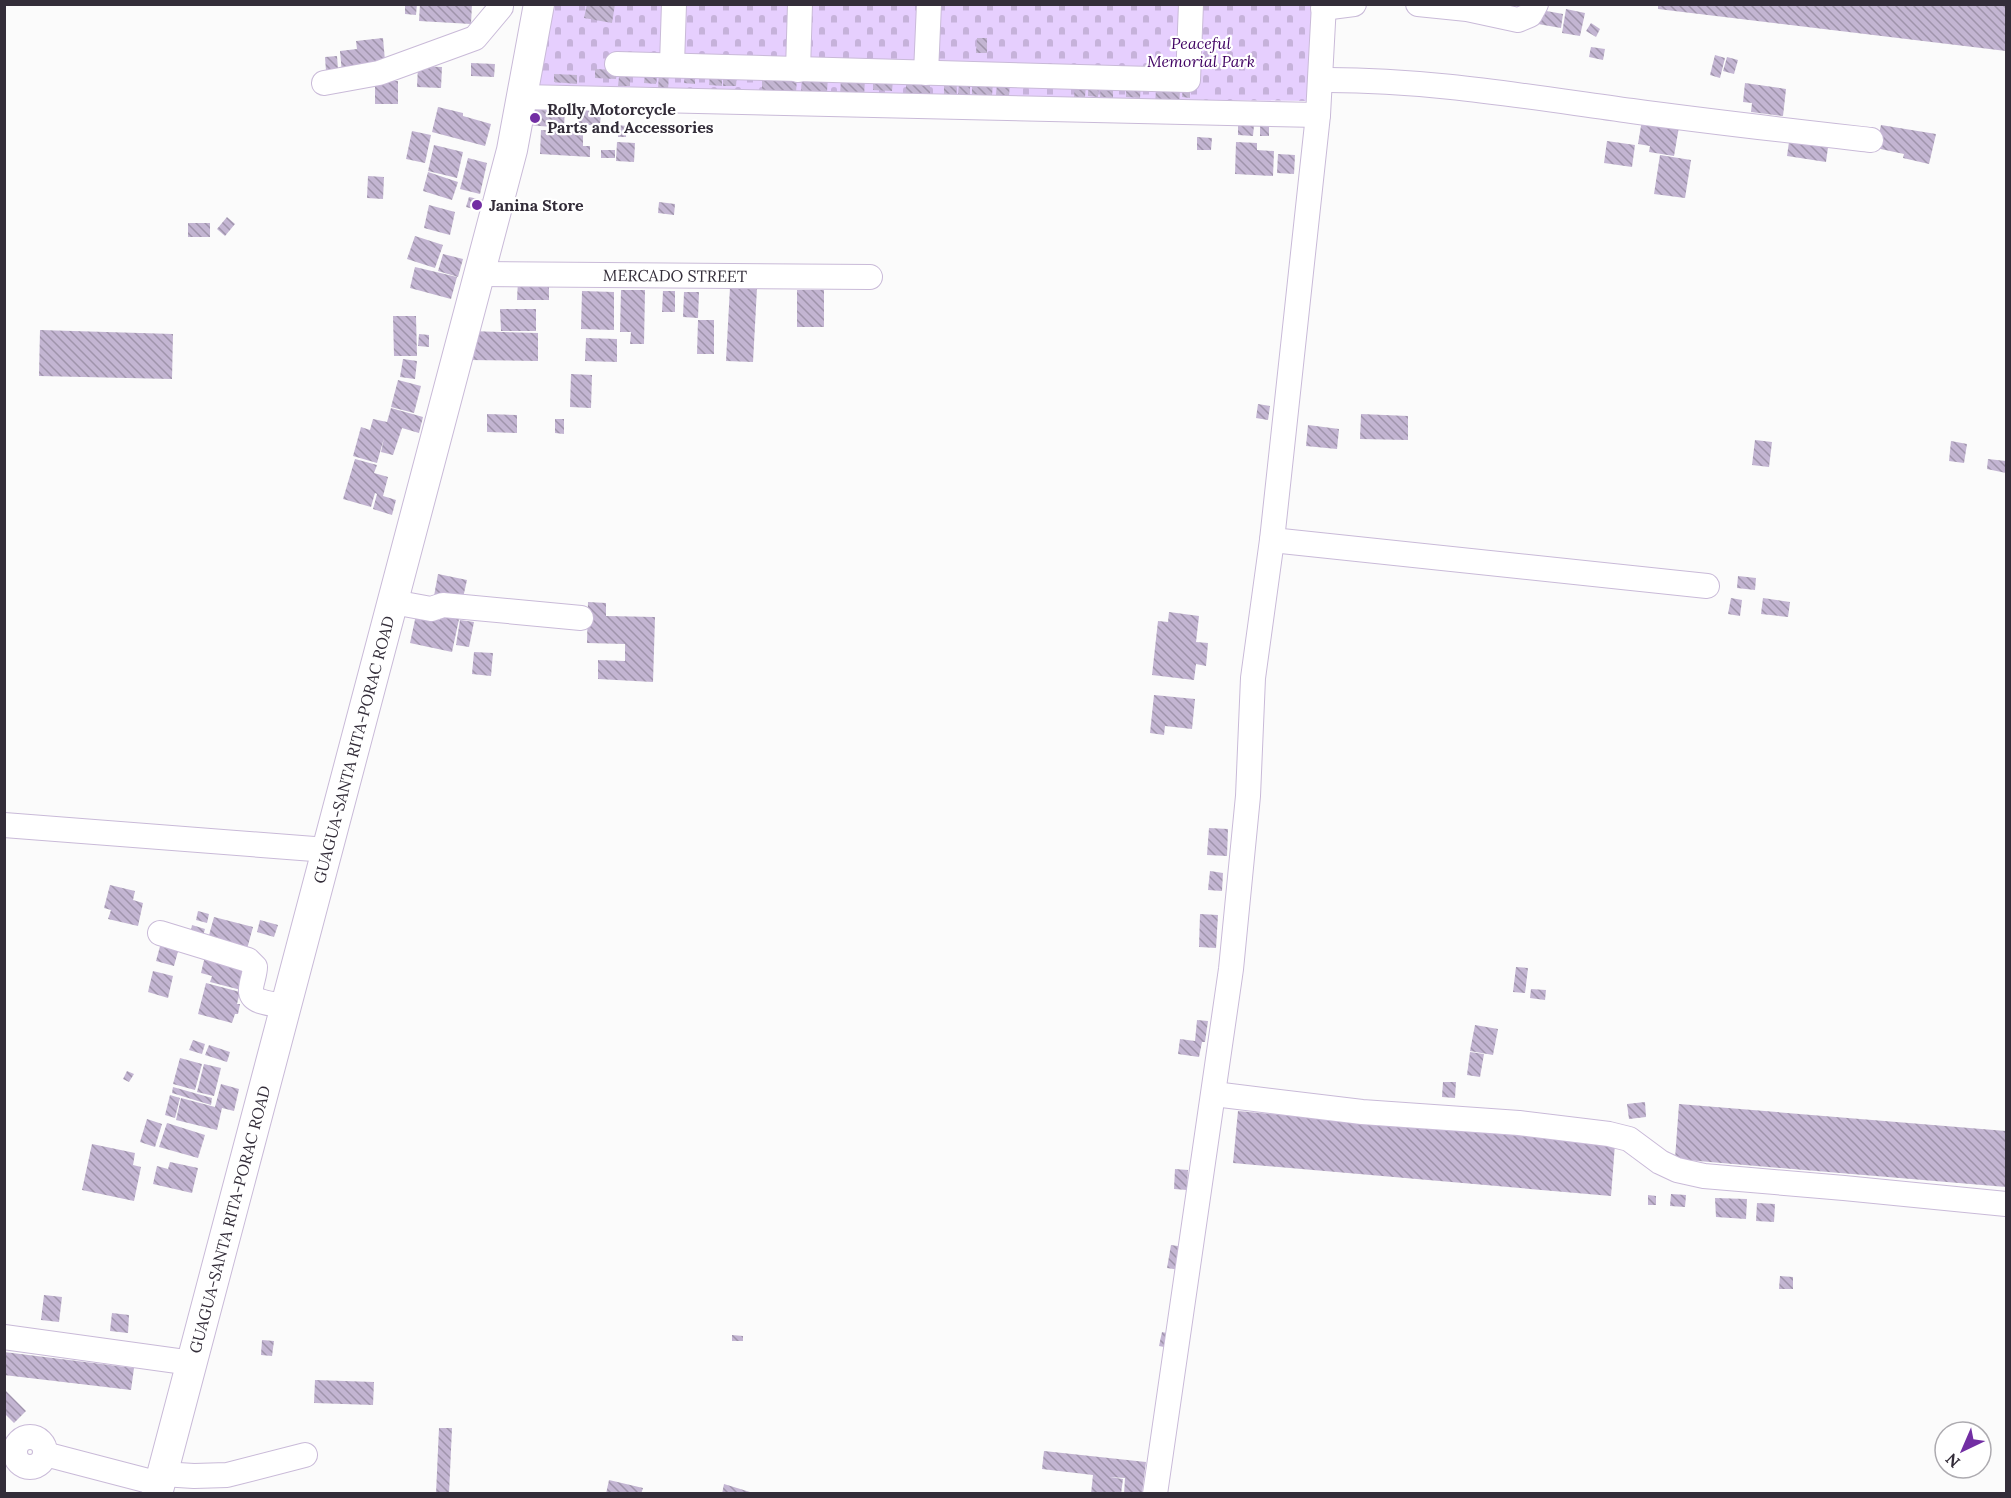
<svg xmlns="http://www.w3.org/2000/svg" width="2011" height="1498" font-family="Lora,serif">
  <style>
    .cemetery { fill: url(#cemetery-stones) }
    .building { fill: url(#building-back-hatch) }
    .lines { fill: none; stroke-linecap: round; stroke-linejoin: round }
    .minor-casing { stroke: #c9bad8; stroke-width: 26 }
    .major-casing { stroke: #c9bad8; stroke-width: 32 }
    .minor { stroke: #fff; stroke-width: 24 }
    .major { stroke: #fff; stroke-width: 30 }
    .poi-dot { fill: #722ea3; stroke: #fff; stroke-width: 2 }
    .labels { text-anchor: middle; dominant-baseline: central; stroke-width: 4.5; stroke-linejoin: round; paint-order: stroke }
    .park-label { font-size: 16px; font-style: italic; fill: #3f0162; stroke: #fff }
    .poi-label { font-size: 16px; font-weight: bold; fill: #332d39; stroke: #fff; text-anchor: start }
    .street-label { font-size: 16px; fill: #332d39; stroke: #fff }
  </style>
  <defs>
    <pattern id="cemetery-stones" width="16" height="16" patternUnits="userSpaceOnUse" patternTransform="scale(1.5)"><rect width="16" height="16" fill="#e6cffe"/><path d="M2 7V4a2 2 0 0 1 4 0v3zM10 15v-3a2 2 0 0 1 4 0v3z" fill="#c6b2da"/></pattern>
    <pattern id="building-back-hatch" width="6" height="6" patternUnits="userSpaceOnUse" patternTransform="scale(1.5)"><rect width="6" height="6" fill="#c3b5d2"/><path d="M-1 5l2 2M0 0l6 6M5-1l2 2" fill="none" stroke="#9f94ab"/></pattern>
  </defs>
  <rect width="100%" height="100%" fill="#fbfbfb"/>
  <polygon class="cemetery" points="553,5 1317,5 1308,101 531,93"/>
  <g class="building">
    <polygon points="405,4 417,4 416,15 405,14"/>
    <polygon points="420,4 472,4 471,24 419,21"/>
    <polygon points="587,4 615,4 612,23 584,18"/>
    <polygon points="1658,4 2006,4 2006,51 1658,9"/>
    <polygon points="1566,9 1585,13 1580,36 1562,33"/>
    <polygon points="1541,10 1563,14 1561,28 1538,24"/>
    <polygon points="1591,23 1600,29 1596,37 1586,31"/>
    <polygon points="383,38 385,61 358,64 358,71 342,73 340,51 357,49 356,41"/>
    <polygon points="977,38 987,38 987,53 976,53"/>
    <polygon points="1591,47 1605,49 1603,60 1589,57"/>
    <polygon points="1715,55 1725,58 1720,78 1710,75"/>
    <polygon points="337,56 338,69 326,71 325,57"/>
    <polygon points="1727,57 1738,60 1734,74 1723,71"/>
    <polygon points="471,63 495,64 494,77 471,76"/>
    <polygon points="418,66 442,67 441,88 417,87"/>
    <polygon points="595,69 617,70 616,79 595,78"/>
    <polygon points="659,71 669,72 668,91 658,90"/>
    <polygon points="685,71 695,71 695,84 684,83"/>
    <polygon points="645,72 657,72 656,84 644,83"/>
    <polygon points="710,73 722,74 722,86 709,85"/>
    <polygon points="554,74 577,75 577,84 554,82"/>
    <polygon points="724,74 737,74 736,86 723,86"/>
    <polygon points="762,75 797,77 796,93 762,91"/>
    <polygon points="802,76 828,77 827,92 801,91"/>
    <polygon points="619,77 630,77 630,86 618,86"/>
    <polygon points="841,79 865,80 864,96 840,95"/>
    <polygon points="873,79 893,80 892,91 873,90"/>
    <polygon points="906,80 930,81 930,94 906,93"/>
    <rect x="375" y="81" width="23" height="23"/>
    <polygon points="972,81 993,82 992,96 972,94"/>
    <polygon points="944,82 957,83 956,96 944,95"/>
    <polygon points="959,82 970,83 970,96 958,95"/>
    <polygon points="997,82 1010,83 1009,96 996,95"/>
    <polygon points="1745,83 1786,89 1783,116 1751,112 1752,103 1743,102"/>
    <polygon points="1126,84 1141,85 1140,98 1126,97"/>
    <polygon points="1075,85 1086,85 1085,97 1074,97"/>
    <polygon points="1088,85 1099,86 1098,97 1088,96"/>
    <polygon points="1101,85 1113,86 1113,98 1100,97"/>
    <polygon points="1183,87 1190,88 1190,98 1182,97"/>
    <polygon points="1156,89 1180,91 1179,106 1155,105"/>
    <polygon points="529,106 565,108 564,128 528,125"/>
    <polygon points="438,107 463,113 463,116 491,124 485,146 432,132"/>
    <polygon points="579,107 601,109 600,126 578,124"/>
    <polygon points="1643,114 1680,121 1674,156 1649,152 1650,146 1638,144"/>
    <polygon points="1238,124 1254,125 1253,136 1238,135"/>
    <polygon points="619,125 626,126 626,137 618,137"/>
    <polygon points="1881,125 1936,134 1929,164 1903,158 1904,154 1876,148"/>
    <polygon points="1260,126 1269,127 1269,136 1260,136"/>
    <polygon points="541,130 583,132 583,146 590,146 590,157 540,154"/>
    <polygon points="412,131 431,135 425,163 406,159"/>
    <polygon points="1790,135 1829,140 1826,162 1787,156"/>
    <polygon points="1197,137 1212,138 1211,150 1197,150"/>
    <polygon points="1607,141 1635,145 1632,167 1604,163"/>
    <polygon points="617,142 635,143 634,162 616,161"/>
    <polygon points="1236,142 1257,143 1257,150 1274,151 1273,176 1235,174"/>
    <polygon points="434,145 463,152 457,178 428,171"/>
    <rect x="601" y="150" width="14" height="8"/>
    <polygon points="1278,154 1295,155 1294,174 1277,173"/>
    <polygon points="1660,155 1691,160 1685,198 1654,194"/>
    <polygon points="468,158 487,163 480,194 460,189"/>
    <polygon points="428,172 458,182 452,200 423,191"/>
    <polygon points="368,176 384,177 383,199 367,198"/>
    <polygon points="469,197 483,200 481,211 466,207"/>
    <polygon points="659,202 675,204 674,215 658,213"/>
    <polygon points="429,205 455,212 450,235 424,228"/>
    <polygon points="227,217 235,224 225,236 217,229"/>
    <rect x="188" y="223" width="22" height="14"/>
    <polygon points="415,236 443,245 435,268 407,259"/>
    <polygon points="443,254 463,259 458,277 438,271"/>
    <polygon points="415,267 457,277 451,299 410,288"/>
    <polygon points="518,280 549,281 549,300 517,300"/>
    <polygon points="730,287 757,288 753,362 726,361"/>
    <polygon points="621,290 645,290 644,344 630,344 631,332 620,332"/>
    <rect x="797" y="290" width="27" height="37"/>
    <polygon points="582,291 614,292 614,330 581,329"/>
    <polygon points="663,291 675,291 675,312 662,312"/>
    <polygon points="684,292 699,292 698,318 683,317"/>
    <polygon points="500,309 536,309 536,331 501,331"/>
    <polygon points="393,316 416,316 417,356 394,356"/>
    <polygon points="698,320 714,320 714,354 697,354"/>
    <polygon points="40,330 173,334 172,379 39,376"/>
    <polygon points="469,331 538,333 538,361 468,360"/>
    <polygon points="419,334 429,335 429,347 418,346"/>
    <polygon points="586,338 617,339 617,362 585,361"/>
    <polygon points="403,359 417,361 415,379 400,377"/>
    <polygon points="571,374 592,375 591,408 570,407"/>
    <polygon points="398,380 421,386 414,413 391,407"/>
    <polygon points="1258,404 1270,406 1268,420 1256,418"/>
    <polygon points="391,408 423,417 419,433 402,428 393,455 381,452 384,438 377,463 353,456 361,427 370,430 373,419 387,422"/>
    <polygon points="487,414 517,415 517,433 487,432"/>
    <polygon points="1361,414 1408,416 1408,440 1360,439"/>
    <polygon points="555,419 564,419 564,434 555,433"/>
    <polygon points="1308,425 1339,429 1337,449 1306,446"/>
    <polygon points="1755,440 1772,442 1769,467 1752,465"/>
    <polygon points="1951,441 1967,444 1964,463 1949,461"/>
    <polygon points="355,459 377,465 374,473 388,477 383,496 396,500 392,515 373,509 377,494 375,493 371,507 343,499"/>
    <polygon points="1988,459 2006,461 2006,473 1987,469"/>
    <polygon points="438,574 467,580 462,602 434,596"/>
    <polygon points="1738,576 1756,578 1755,590 1737,588"/>
    <polygon points="1731,598 1742,600 1740,616 1728,614"/>
    <polygon points="1763,598 1790,602 1788,617 1761,614"/>
    <polygon points="588,602 606,603 606,616 655,617 653,682 598,679 598,660 625,661 625,644 587,643"/>
    <polygon points="443,606 461,610 452,652 410,643 416,615 440,620"/>
    <polygon points="1169,612 1199,616 1196,642 1208,643 1206,666 1196,664 1194,680 1152,675 1158,621 1168,622"/>
    <polygon points="460,620 474,622 469,647 456,645"/>
    <polygon points="474,652 493,653 491,676 472,674"/>
    <polygon points="1154,695 1195,699 1192,729 1165,726 1164,735 1150,733"/>
    <polygon points="1209,828 1228,829 1227,856 1207,855"/>
    <polygon points="1210,871 1223,873 1222,891 1208,890"/>
    <polygon points="110,885 135,891 133,900 143,903 138,926 108,919 111,910 104,908"/>
    <polygon points="198,911 209,914 207,923 196,920"/>
    <polygon points="1200,914 1218,915 1216,948 1199,947"/>
    <polygon points="214,917 253,927 247,949 208,939"/>
    <polygon points="260,920 278,925 274,937 257,932"/>
    <polygon points="192,925 205,929 202,939 190,935"/>
    <polygon points="162,939 180,944 174,966 156,961"/>
    <polygon points="206,952 251,964 241,990 210,982 212,976 201,973"/>
    <polygon points="1516,967 1528,968 1525,993 1513,992"/>
    <polygon points="153,971 173,976 168,998 148,992"/>
    <polygon points="206,983 240,992 237,1004 240,1004 238,1014 235,1014 232,1023 198,1014"/>
    <polygon points="1531,989 1546,990 1545,1000 1530,998"/>
    <polygon points="1197,1020 1208,1021 1205,1042 1202,1042 1199,1057 1178,1054 1180,1039 1195,1041"/>
    <polygon points="1475,1025 1498,1029 1493,1055 1470,1051"/>
    <polygon points="193,1040 205,1044 202,1054 189,1050"/>
    <polygon points="209,1045 230,1052 227,1062 205,1055"/>
    <polygon points="1470,1052 1484,1054 1480,1077 1467,1075"/>
    <polygon points="180,1058 202,1064 195,1090 173,1084"/>
    <polygon points="204,1064 221,1068 214,1096 197,1092"/>
    <polygon points="127,1071 134,1074 129,1082 123,1079"/>
    <polygon points="1443,1082 1456,1082 1455,1098 1442,1097"/>
    <polygon points="221,1084 239,1089 234,1111 222,1108 217,1130 176,1120 181,1098 215,1107"/>
    <polygon points="173,1087 212,1098 211,1105 172,1093"/>
    <polygon points="170,1095 180,1098 175,1118 165,1115"/>
    <polygon points="1645,1102 1646,1117 1629,1119 1627,1104"/>
    <polygon points="1679,1104 2006,1131 2006,1187 1675,1159"/>
    <polygon points="1238,1111 1615,1144 1611,1196 1233,1163"/>
    <polygon points="147,1119 162,1124 155,1147 140,1142"/>
    <polygon points="167,1123 205,1135 198,1158 159,1147"/>
    <polygon points="92,1144 135,1153 133,1165 141,1167 134,1201 82,1190"/>
    <polygon points="170,1162 198,1168 192,1193 153,1184 157,1166 168,1169"/>
    <polygon points="1175,1169 1188,1170 1187,1190 1174,1189"/>
    <polygon points="1671,1194 1686,1195 1685,1207 1670,1206"/>
    <polygon points="1648,1195 1656,1196 1656,1205 1648,1205"/>
    <polygon points="1715,1198 1747,1199 1746,1219 1716,1217"/>
    <polygon points="1757,1203 1775,1204 1774,1222 1756,1221"/>
    <polygon points="1171,1245 1184,1247 1180,1270 1167,1268"/>
    <polygon points="1780,1276 1793,1277 1793,1289 1779,1289"/>
    <polygon points="44,1295 62,1297 59,1322 41,1320"/>
    <polygon points="112,1313 129,1315 128,1333 110,1331"/>
    <polygon points="1162,1332 1171,1334 1169,1348 1159,1346"/>
    <polygon points="732,1335 743,1336 743,1341 732,1341"/>
    <polygon points="262,1340 274,1341 272,1356 261,1355"/>
    <polygon points="4,1352 134,1368 131,1390 4,1375"/>
    <polygon points="315,1380 374,1382 373,1405 314,1403"/>
    <polygon points="4,1389 26,1411 14,1423 4,1413"/>
    <polygon points="439,1428 452,1428 449,1494 436,1494"/>
    <polygon points="1044,1451 1146,1462 1142,1494 1124,1494 1125,1478 1109,1477 1123,1479 1121,1494 1091,1494 1093,1475 1042,1469"/>
    <polygon points="609,1480 643,1488 641,1494 606,1494"/>
    <polygon points="724,1484 750,1492 750,1494 722,1494"/>
  </g>
  <g class="lines">
    <defs>
      <g id="minor">
        <polyline points="1418,4 1467,9 1518,20 1530,15 1536,4"/>
        <polyline points="1323,8 1354,4"/>
        <polyline points="617,64 1188,80 1191,4"/>
        <polyline points="672,64 674,4"/>
        <polyline points="798,70 800,4"/>
        <polyline points="926,73 929,4"/>
        <path d="M1321 80C1426 79 1528 97 1632 111 1712 122 1792 131 1871 140"/>
        <polyline points="324,83 379,73 475,38 501,7"/>
        <polyline points="522,97 1318,115"/>
        <path id="s1" d="M480 274 870 277"/>
        <polyline points="1272,540 1707,586"/>
        <polyline points="393,602 431,609 443,605 581,618"/>
        <polyline points="4,825 327,850"/>
        <path d="M160 933 248 960 255 967C255 975 250 985 251 992 253 1004 277 1004 286 1006"/>
        <polyline points="1214,1094 1362,1112 1519,1123 1609,1134 1629,1139 1660,1162 1677,1170 1704,1176 1844,1188 2006,1204"/>
        <polyline points="4,1337 192,1363"/>
        <circle cx="30" cy="1452" r="15"/>
        <polyline points="45,1454 160,1484"/>
        <polyline points="162,1474 194,1476 227,1475 305,1455"/>
        <polyline points="1155,1494 1231,969 1248,796 1253,678 1272,540 1318,115 1324,4"/>
      </g>
      <g id="major">
        <path id="s2" d="M157 1494 512 150 539 4"/>
      </g>
    </defs>
    <use href="#minor" class="minor-casing"/>
    <use href="#major" class="major-casing"/>
    <use href="#minor" class="minor"/>
    <use href="#major" class="major"/>
  </g>
  <g class="poi-dot">
    <circle cx="535" cy="118" r="6"/>
    <circle cx="477" cy="205" r="6"/>
  </g>
  <g class="labels">
    <g class="park-label">
      <text x="1201" y="43">Peaceful<tspan x="1201" dy="18">Memorial Park</tspan></text>
    </g>
    <g class="poi-label">
      <text x="547" y="109">Rolly Motorcycle<tspan x="547" dy="18">Parts and Accessories</tspan></text>
      <text x="489" y="205">Janina Store</text>
    </g>
    <g class="street-label">
      <text stroke="none"><textPath href="#s1" startOffset="195">MERCADO STREET</textPath></text>
      <text stroke="none"><textPath href="#s2" startOffset="770">GUAGUA-SANTA RITA-PORAC ROAD</textPath></text>
      <text stroke="none"><textPath href="#s2" startOffset="284">GUAGUA-SANTA RITA-PORAC ROAD</textPath></text>
    </g>
  </g>
  <rect width="2011" height="1498" fill="none" stroke="#332d39" stroke-width="12"/>
  <g transform="translate(1963 1450) rotate(224)"><circle r="28" fill="#ffffff" stroke="#adabb0" stroke-width="1.5"/>
  <path d="M0-4.5L10 22L0 15L-10 22Z" fill="#722ea3"/>
  <text y="-9" font-size="16" font-weight="bold" text-anchor="middle" fill="#332d39">N</text>
  </g>
</svg>
